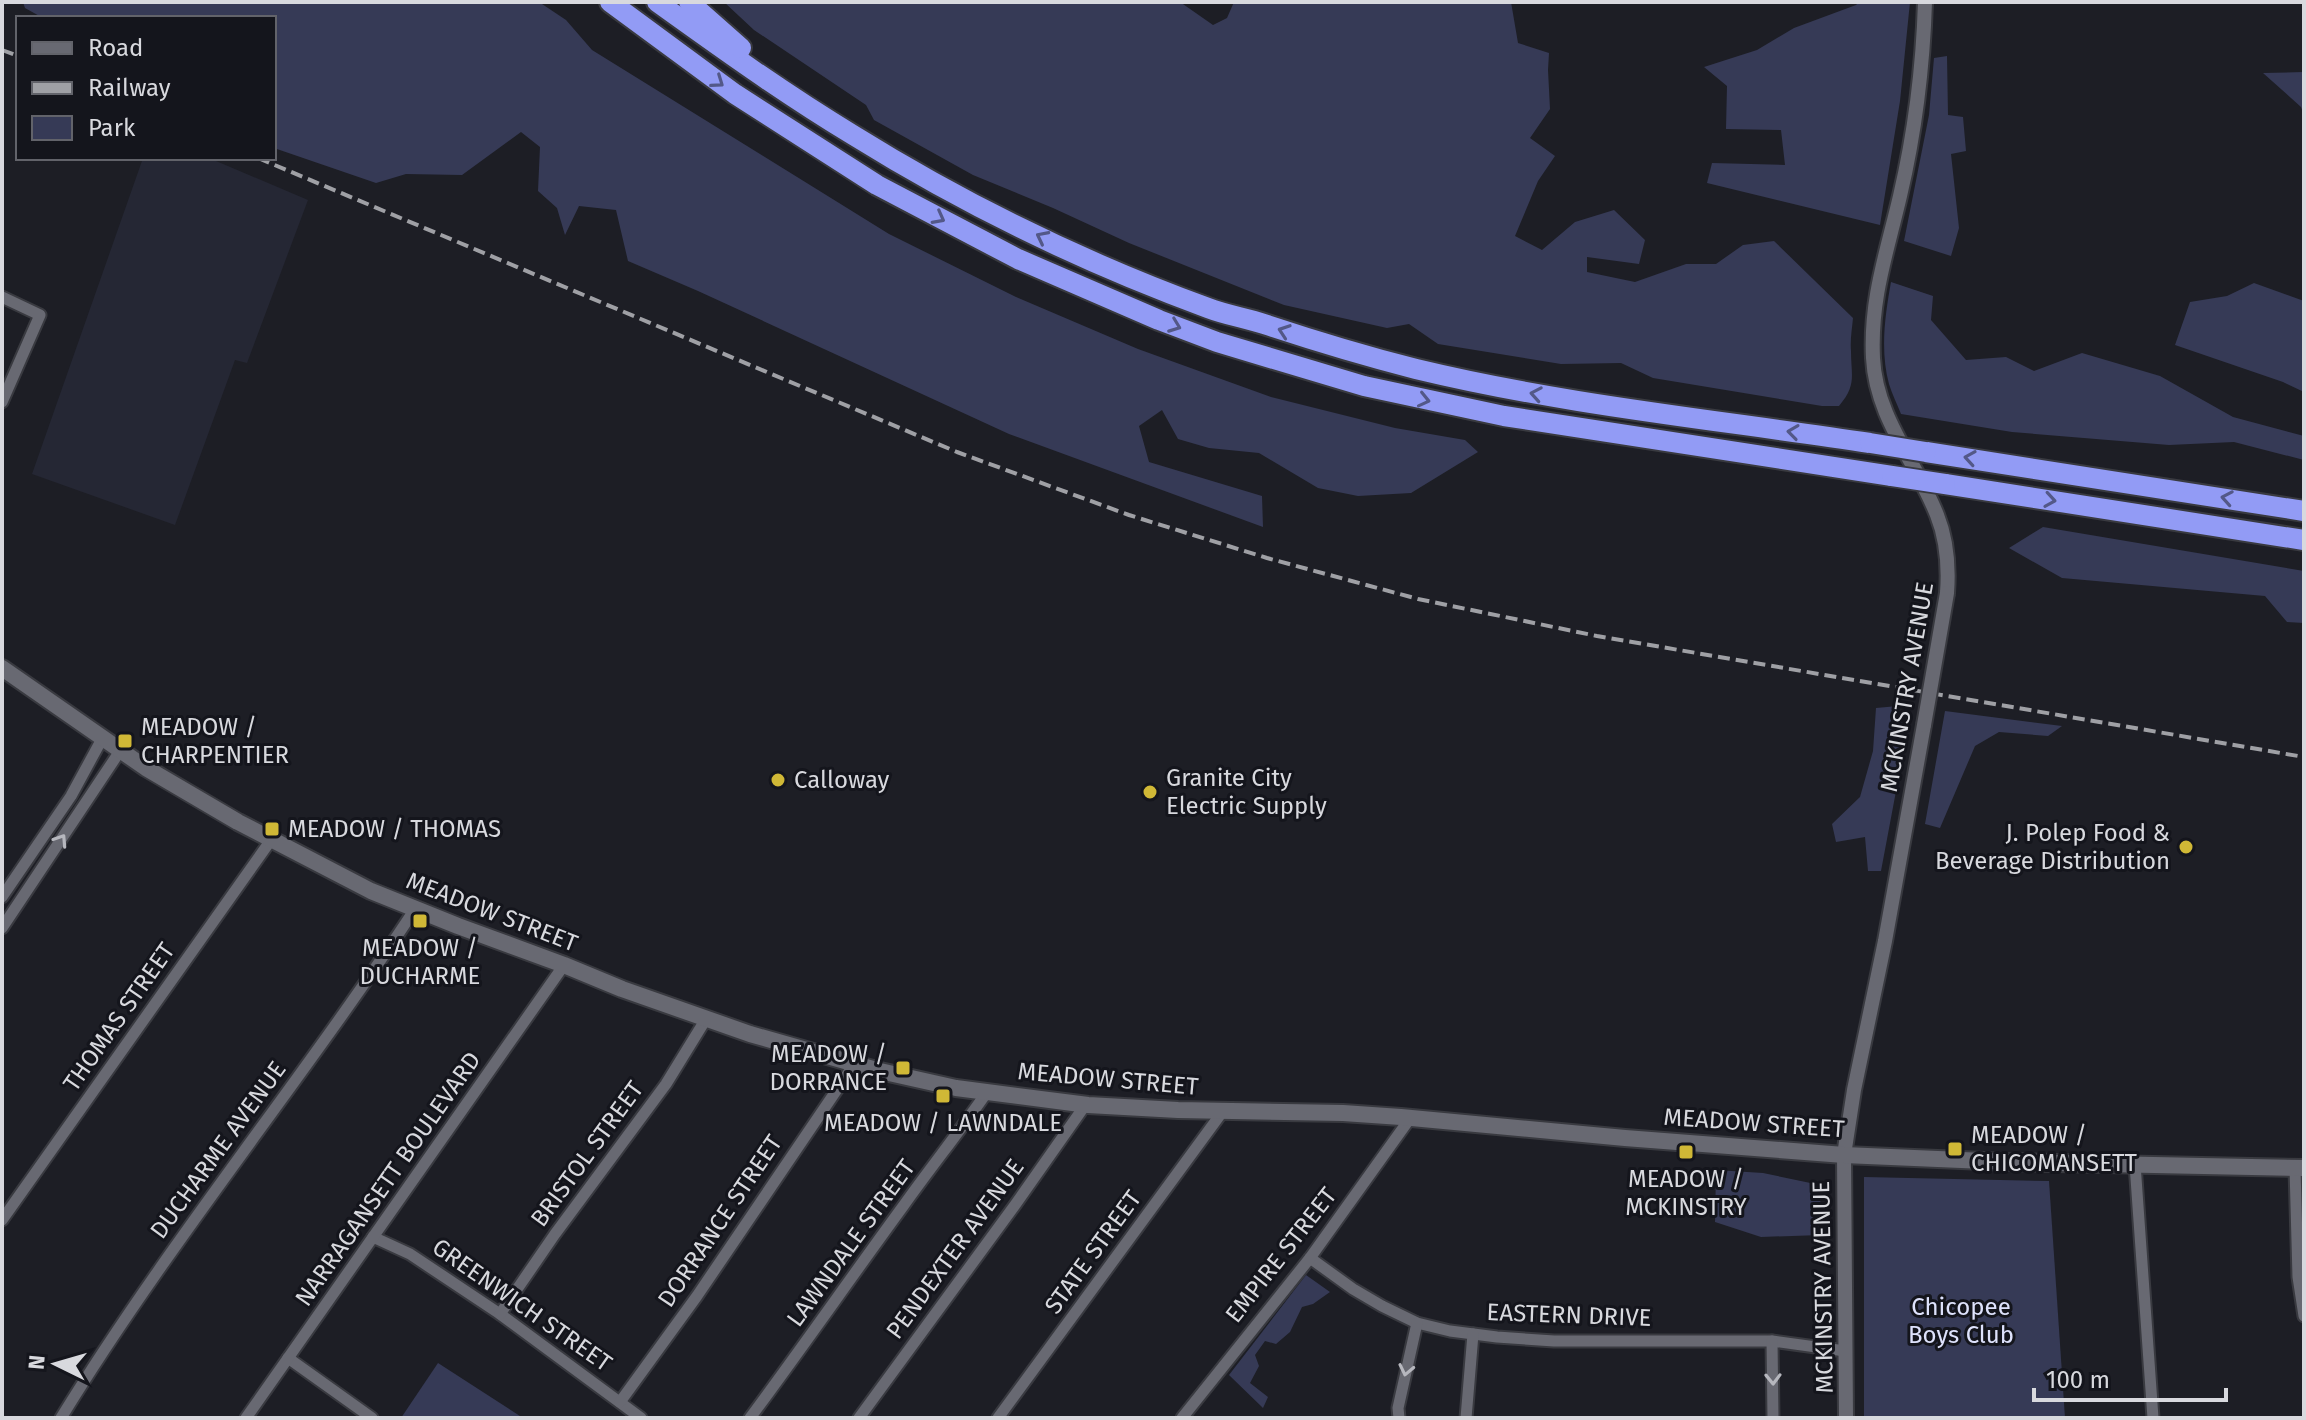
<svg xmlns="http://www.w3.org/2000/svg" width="2306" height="1420" font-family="'Fira Sans',sans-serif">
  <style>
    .built { fill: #252734 }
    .green { fill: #363a56 }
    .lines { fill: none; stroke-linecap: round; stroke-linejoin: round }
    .minor-casing { stroke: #393a40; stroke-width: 15 }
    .tertiary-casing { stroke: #393a40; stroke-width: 18 }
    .secondary-casing { stroke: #393a40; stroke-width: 20 }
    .motorway-casing { stroke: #393a40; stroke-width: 24 }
    .minor { stroke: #686972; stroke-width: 11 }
    .tertiary { stroke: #686972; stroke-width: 14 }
    .secondary { stroke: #686972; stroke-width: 16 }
    .motorway { stroke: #929bf5; stroke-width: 20 }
    .rail { stroke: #9fa0a5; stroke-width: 4; stroke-dasharray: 12 6; stroke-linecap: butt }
    .tertiary-bridge-casing { stroke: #393a40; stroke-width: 18; stroke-linecap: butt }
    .motorway-bridge-casing { stroke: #393a40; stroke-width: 24; stroke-linecap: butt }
    .tertiary-bridge { stroke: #686972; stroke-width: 14 }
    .motorway-bridge { stroke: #929bf5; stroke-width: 20 }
    .oneway { stroke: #535888 }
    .oneway2 { stroke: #b6b7be }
    .poi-dot { fill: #d0b836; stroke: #14151c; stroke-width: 3 }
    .labels { text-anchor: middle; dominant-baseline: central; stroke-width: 6; stroke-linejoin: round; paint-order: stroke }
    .street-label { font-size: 24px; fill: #d8d9de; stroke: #14151c }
    .poi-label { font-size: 24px; fill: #d8d9de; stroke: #14151c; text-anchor: start }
    .park-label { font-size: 24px; fill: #dee2fc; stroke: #14151c }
  </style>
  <rect width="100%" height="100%" fill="#1d1e25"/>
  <polygon class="built" points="143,158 209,158 308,200 247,363 235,360 175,525 32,474"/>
  <g class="green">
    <polygon points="23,2 539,2 566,20 592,50 889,234 1016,297 1138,349 1271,397 1395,428 1465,440 1478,452 1411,493 1358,496 1318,488 1259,453 1209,448 1178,439 1162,410 1139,426 1149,462 1262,496 1263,527 1009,434 698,291 628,261 616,210 579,206 565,235 557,208 538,191 540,147 521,132 462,175 406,174 376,183 274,148 274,18 43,18 25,8"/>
    <path d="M724 2H1180L1213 25 1227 18 1234 2H1511L1518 43 1549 53 1548 70 1550 109 1530 138 1555 156 1538 181 1515 236 1542 250 1575 222 1614 210 1645 240 1639 264 1587 257V272L1635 282 1686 264H1716L1743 245 1774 241 1853 318C1852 329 1850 340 1851 351 1851 376 1857 385 1839 406H1822L1653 378 1621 363 1561 364 1438 344 1409 324 1387 328 1284 305 1129 243 1053 208 973 175 874 120 866 105 754 30Z"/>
    <polygon points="1859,2 1910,2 1900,101 1880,225 1707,183 1712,163 1785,165 1781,130 1726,129 1727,86 1704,67 1757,50 1794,28 1856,5"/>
    <polygon points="1947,56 1948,115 1963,117 1966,151 1951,154 1959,228 1951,256 1904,241 1929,115 1934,58"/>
    <polygon points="2304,72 2304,115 2301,107 2263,73"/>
    <path d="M1891 282 1933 296 1931 320 1966 360 2006 357 2034 371 2082 353 2160 376 2233 417 2304 436V460L2234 442 2169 445 2012 432 1901 414C1897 404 1892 394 1889 384 1880 351 1885 315 1891 282Z"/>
    <polygon points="2254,283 2304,301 2304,392 2283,382 2175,345 2190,302 2227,296"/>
    <polygon points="2043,527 2304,571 2304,623 2287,622 2265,596 2062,578 2009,548"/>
    <polygon points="1898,706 1906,738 1881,871 1868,871 1865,837 1836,842 1832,824 1860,797 1873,751 1876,708"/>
    <polygon points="1945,711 2062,726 2048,736 1999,732 1975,746 1940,828 1925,824"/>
    <polygon points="1716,1170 1763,1173 1820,1185 1821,1235 1761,1237 1715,1222"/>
    <polygon points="1864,1177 2049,1181 2065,1418 1864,1418"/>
    <polygon points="1306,1275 1330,1292 1313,1304 1302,1307 1290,1332 1276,1344 1265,1341 1255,1355 1259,1366 1250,1383 1268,1397 1263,1408 1229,1375"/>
    <polygon points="438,1363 523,1418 401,1418"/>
  </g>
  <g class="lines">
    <defs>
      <g id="minor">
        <polyline points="2,297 40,315 2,402"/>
        <polyline points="2,897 71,796 102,739"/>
        <polyline points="2,928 120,751"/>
        <polyline points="2135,1164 2153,1418"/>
        <polyline points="2295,1168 2298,1277 2304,1316"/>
        <polyline points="2,1220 271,840"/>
        <polyline points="373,1237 410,1254 500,1314 641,1418"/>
        <polyline points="1310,1258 1353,1289 1382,1306 1417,1323 1450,1331 1497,1337 1554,1341 1772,1341 1845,1351"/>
        <polyline points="500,1314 555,1234 666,1084 706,1019"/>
        <polyline points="1772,1341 1773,1418"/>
        <polyline points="288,1358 372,1418"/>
        <polyline points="620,1402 697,1296 855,1063"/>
        <path d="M61 1418C169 1242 301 1082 415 909"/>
        <polyline points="246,1418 564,965"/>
        <path d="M750 1418C802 1348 852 1276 904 1205 931 1167 960 1131 987 1092"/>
        <polyline points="859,1418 1015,1205 1086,1104"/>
        <polyline points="998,1418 1223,1111"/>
        <polyline points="1182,1418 1310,1258 1411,1117"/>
        <polyline points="1399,1418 1398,1408 1417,1323"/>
        <polyline points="1466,1418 1473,1334"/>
      </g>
      <g id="tertiary">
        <path d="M1925 2C1923 67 1915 132 1900 196 1887 252 1870 299 1873 358 1876 418 1916 461 1937 515 1947 540 1949 566 1947 593"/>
        <polyline points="1846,1418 1844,1155 1854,1090 1885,941 1924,725"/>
      </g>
      <polyline id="secondary" points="2,668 146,768 238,822 371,891 458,926 564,965 622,989 750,1034 880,1071 956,1088 1088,1105 1178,1110 1343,1113 1401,1117 1625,1138 1844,1155 2008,1162 2304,1168"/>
      <g id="motorway">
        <polyline points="610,2 735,94 877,185 1018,259 1159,320 1217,342 1364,386 1504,416 1892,476"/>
        <path d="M657 2C721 48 785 94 853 135 964 204 1085 263 1208 308 1226 315 1246 318 1264 324 1315 341 1365 356 1416 369 1565 405 1719 420 1870 443"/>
        <polyline points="689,2 741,48"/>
        <polyline points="1926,452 2304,511"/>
        <polyline points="1945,484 2304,540"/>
      </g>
    </defs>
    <use href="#minor" class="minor-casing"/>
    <use href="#tertiary" class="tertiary-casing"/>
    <use href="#secondary" class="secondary-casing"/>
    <use href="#motorway" class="motorway-casing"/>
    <use href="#minor" class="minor"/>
    <use href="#tertiary" class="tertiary"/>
    <use href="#secondary" class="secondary"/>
    <use href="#motorway" class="motorway"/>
    <g class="rail">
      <polyline points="2,50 18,56"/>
      <polyline points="258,158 957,452 1129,515 1267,558 1418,599 1597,636 2304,757"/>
    </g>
    <defs>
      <polyline id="tertiary-bridge" points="1924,725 1947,593"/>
      <g id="motorway-bridge">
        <polyline points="1870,443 1926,452"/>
        <polyline points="1892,476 1945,484"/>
      </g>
    </defs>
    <use href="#tertiary-bridge" class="tertiary-bridge-casing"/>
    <use href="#motorway-bridge" class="motorway-bridge-casing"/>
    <use href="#tertiary-bridge" class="tertiary-bridge"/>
    <use href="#motorway-bridge" class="motorway-bridge"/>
  </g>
  <defs><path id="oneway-chevron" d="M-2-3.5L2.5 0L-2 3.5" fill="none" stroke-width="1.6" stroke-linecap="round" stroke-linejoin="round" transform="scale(2)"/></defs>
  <g class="oneway">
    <use href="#oneway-chevron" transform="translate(718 82) rotate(35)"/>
    <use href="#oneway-chevron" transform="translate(939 218) rotate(28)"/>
    <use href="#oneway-chevron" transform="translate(1042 237) rotate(-153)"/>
    <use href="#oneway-chevron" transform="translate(1175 326) rotate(21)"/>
    <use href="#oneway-chevron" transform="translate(1284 331) rotate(-161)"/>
    <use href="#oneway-chevron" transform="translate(1536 394) rotate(-170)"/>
    <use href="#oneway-chevron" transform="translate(1424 400) rotate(13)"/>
    <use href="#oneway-chevron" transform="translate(1793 432) rotate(-172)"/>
    <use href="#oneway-chevron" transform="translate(1970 458) rotate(-171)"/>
    <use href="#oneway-chevron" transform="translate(2227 498) rotate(-170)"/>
    <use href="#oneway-chevron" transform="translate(2050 500) rotate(9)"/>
  </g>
  <g class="oneway2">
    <use href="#oneway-chevron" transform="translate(61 840) rotate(-57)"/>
    <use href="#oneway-chevron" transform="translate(1406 1370) rotate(102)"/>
    <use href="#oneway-chevron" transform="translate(1773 1379) rotate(89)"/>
  </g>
  <g class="poi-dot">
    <rect x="117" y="733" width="16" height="16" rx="4"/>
    <circle cx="778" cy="780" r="8"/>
    <circle cx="1150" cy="792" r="8"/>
    <rect x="264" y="821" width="16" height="16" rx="4"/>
    <circle cx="2186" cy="847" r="8"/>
    <rect x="412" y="913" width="16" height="16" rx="4"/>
    <rect x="895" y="1060" width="16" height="16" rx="4"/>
    <rect x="935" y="1088" width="16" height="16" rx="4"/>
    <rect x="1947" y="1141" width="16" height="16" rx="4"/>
    <rect x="1678" y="1144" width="16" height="16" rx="4"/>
  </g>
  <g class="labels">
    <g class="street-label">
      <text transform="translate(1907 687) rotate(-80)">MCKINSTRY AVENUE</text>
      <text transform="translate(492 912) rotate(21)">MEADOW STREET</text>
      <text transform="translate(119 1017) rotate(-55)">THOMAS STREET</text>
      <text transform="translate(1108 1079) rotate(5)">MEADOW STREET</text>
      <text transform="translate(1754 1123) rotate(4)">MEADOW STREET</text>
      <text transform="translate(218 1150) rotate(-54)">DUCHARME AVENUE</text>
      <text transform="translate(587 1154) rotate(-54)">BRISTOL STREET</text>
      <text transform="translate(388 1179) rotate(-55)">NARRAGANSETT BOULEVARD</text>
      <text transform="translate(720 1221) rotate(-56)">DORRANCE STREET</text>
      <text transform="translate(851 1243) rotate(-54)">LAWNDALE STREET</text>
      <text transform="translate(955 1249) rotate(-54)">PENDEXTER AVENUE</text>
      <text transform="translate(1093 1252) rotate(-54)">STATE STREET</text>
      <text transform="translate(1281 1255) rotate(-52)">EMPIRE STREET</text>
      <text transform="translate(1823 1287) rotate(-91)">MCKINSTRY AVENUE</text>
      <text transform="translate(522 1305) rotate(35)">GREENWICH STREET</text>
      <text transform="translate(1569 1315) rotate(2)">EASTERN DRIVE</text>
    </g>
    <g class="poi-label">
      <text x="141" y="727">MEADOW /<tspan x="141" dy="28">CHARPENTIER</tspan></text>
      <text x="1166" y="778">Granite City<tspan x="1166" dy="28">Electric Supply</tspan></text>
      <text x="794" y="780">Calloway</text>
      <text x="288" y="829">MEADOW / THOMAS</text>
      <text x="2170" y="833" text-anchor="end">J. Polep Food &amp;<tspan x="2170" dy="28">Beverage Distribution</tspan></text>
      <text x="420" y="948" text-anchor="middle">MEADOW /<tspan x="420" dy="28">DUCHARME</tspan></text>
      <text x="887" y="1054" text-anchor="end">MEADOW /<tspan x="887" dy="28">DORRANCE</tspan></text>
      <text x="943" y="1123" text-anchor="middle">MEADOW / LAWNDALE</text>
      <text x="1971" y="1135">MEADOW /<tspan x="1971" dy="28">CHICOMANSETT</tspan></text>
      <text x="1686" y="1179" text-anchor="middle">MEADOW /<tspan x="1686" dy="28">MCKINSTRY</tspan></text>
    </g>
    <g class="park-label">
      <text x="1961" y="1307">Chicopee<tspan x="1961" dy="28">Boys Club</tspan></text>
    </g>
  </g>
  <rect width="2306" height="1420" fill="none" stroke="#d8d9de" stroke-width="8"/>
  <rect x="16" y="16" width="260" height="144" fill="#14151c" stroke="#62636a" stroke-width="2"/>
  <rect x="32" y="42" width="40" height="12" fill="#686972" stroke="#62636a" stroke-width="2"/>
  <text x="88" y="56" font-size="24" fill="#d8d9de">Road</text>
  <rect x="32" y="82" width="40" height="12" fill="#9fa0a5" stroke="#62636a" stroke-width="2"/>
  <text x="88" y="96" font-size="24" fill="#d8d9de">Railway</text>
  <rect x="32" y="116" width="40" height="24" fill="#363a56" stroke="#62636a" stroke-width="2"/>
  <text x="88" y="136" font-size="24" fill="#d8d9de">Park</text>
  <g transform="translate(56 1364) rotate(275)" stroke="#14151c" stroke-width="6" paint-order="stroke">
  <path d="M0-6L14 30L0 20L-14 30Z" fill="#d8d9de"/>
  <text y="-12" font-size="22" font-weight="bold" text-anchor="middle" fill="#d8d9de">N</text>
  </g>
  <path d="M2034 1388v12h192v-12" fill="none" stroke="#d8d9de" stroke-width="4"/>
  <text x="2046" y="1388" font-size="24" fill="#d8d9de" stroke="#14151c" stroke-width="6" paint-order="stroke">100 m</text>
</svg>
